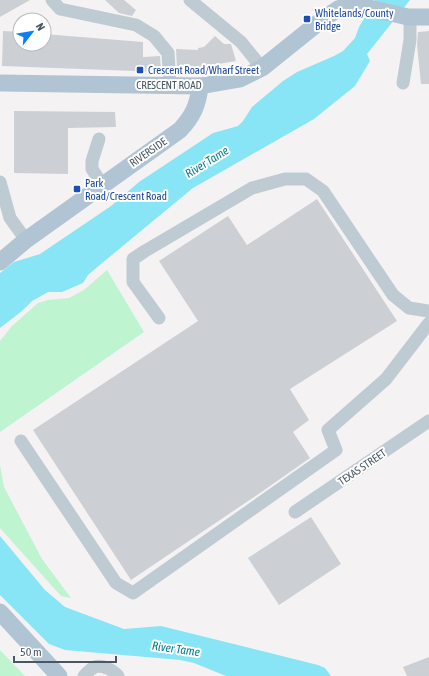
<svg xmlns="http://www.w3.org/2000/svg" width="429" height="676" font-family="'Asap Condensed',sans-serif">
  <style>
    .green { fill: #bff4d0 }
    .water { fill: #88e5f5 }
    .building { fill: #ccd0d5 }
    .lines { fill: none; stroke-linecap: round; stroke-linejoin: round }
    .minor { stroke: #bfcbd3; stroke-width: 13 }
    .major { stroke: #b0c4d3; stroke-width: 17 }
    .transit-dot { fill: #1a4fb4; stroke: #fff; stroke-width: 1.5 }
    .labels { text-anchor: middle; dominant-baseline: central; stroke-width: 4; stroke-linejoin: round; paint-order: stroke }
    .transit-label { font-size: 11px; fill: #164399; stroke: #fff; text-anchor: start }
    .street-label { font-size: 11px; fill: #485762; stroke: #fff }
    .water-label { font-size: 12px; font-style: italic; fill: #047d92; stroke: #fff }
  </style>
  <rect width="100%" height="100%" fill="#f5f2f3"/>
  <g class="green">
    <polygon points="107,270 144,332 0,432 0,341 12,326 38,303 48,300 69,298 84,290"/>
    <polygon points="0,465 4,487 42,559 71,598 61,596 0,528"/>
    <polygon points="0,650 25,676 0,676"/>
  </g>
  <g class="water">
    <polygon points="375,0 410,0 367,54 370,61 355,86 314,119 193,188 101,264 88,275 83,283 62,292 48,292 41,296 32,301 22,311 0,328 0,273 14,262 40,254 111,206 139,182 213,133 238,126 243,121 252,107 283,81 297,72 334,56 343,51 355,38 359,27"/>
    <polygon points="0,536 45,590 65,607 124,629 161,626 318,665 325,668 331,676 226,676 194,663 180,660 65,650 49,644 0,595"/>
  </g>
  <g class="building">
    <polygon points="0,0 30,0 0,17"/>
    <polygon points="105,0 124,0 136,10 132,16 119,13"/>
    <polygon points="3,31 20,32 20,44 44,44 44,34 143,42 143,57 160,56 161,72 2,66"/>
    <polygon points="429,31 429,84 421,84 417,45 418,32"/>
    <polygon points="215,36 224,44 231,44 236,61 201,67 177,68 176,49 198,50 198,48 204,47"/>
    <polygon points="14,111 115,112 116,127 68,128 68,174 14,173"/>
    <polygon points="317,199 397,321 290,389 309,420 293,432 310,458 260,493 131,580 33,430 198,321 159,261 228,216 247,245"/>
    <polygon points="311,517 341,564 279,605 248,558"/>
    <polygon points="429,657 429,676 407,676 403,667"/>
  </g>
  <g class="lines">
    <g class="minor">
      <polyline points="52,0 60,9 136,25 154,36 168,53 170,85"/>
      <polyline points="190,0 241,42 262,68"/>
      <polyline points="403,83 410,40 410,17"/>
      <polyline points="99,139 92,161 92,169 102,184"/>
      <polyline points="0,182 10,218 26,240"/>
      <polyline points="159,318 133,282 133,259 145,251 252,188 285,179 306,179 323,191 393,295 409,308 429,311"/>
      <polyline points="21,441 116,583 133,593 336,450 328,430 386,379 429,323"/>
      <polyline points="295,512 429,421"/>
      <path d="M84 676C87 673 91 669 94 667 102 664 113 670 118 676"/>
    </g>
    <g class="major">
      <polyline points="0,83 200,86 240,79 262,68 323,19 338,9 352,4 408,17 429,17"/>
      <path d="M0 262 26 240 180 130C193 116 198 105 200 86"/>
      <polyline points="0,612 59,676"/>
    </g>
  </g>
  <g class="transit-dot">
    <rect x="303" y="15" width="8" height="8" rx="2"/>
    <rect x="136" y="66" width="8" height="8" rx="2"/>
    <rect x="73" y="185" width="8" height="8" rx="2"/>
  </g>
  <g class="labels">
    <g class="transit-label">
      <text x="315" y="13">Whitelands/County<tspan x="315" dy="13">Bridge</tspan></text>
      <text x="148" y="70">Crescent Road/Wharf Street</text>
      <text x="85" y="183">Park<tspan x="85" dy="13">Road/Crescent Road</tspan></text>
    </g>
    <g class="street-label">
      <text x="169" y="85">CRESCENT ROAD</text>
      <text transform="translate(148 152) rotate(-35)">RIVERSIDE</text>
      <text transform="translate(362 467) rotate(-34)">TEXAS STREET</text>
    </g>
    <g class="water-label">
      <text transform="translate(207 162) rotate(-32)">River Tame</text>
      <text transform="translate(176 649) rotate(8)">River Tame</text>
    </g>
  </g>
  <g transform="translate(32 32) rotate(59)"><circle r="19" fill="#ffffff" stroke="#b6bcc0"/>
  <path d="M0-3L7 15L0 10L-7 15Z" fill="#0980f8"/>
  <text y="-6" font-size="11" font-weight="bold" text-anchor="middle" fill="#485762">N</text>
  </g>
  <path d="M14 656v6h102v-6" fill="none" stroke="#485762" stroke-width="2"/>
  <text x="20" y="656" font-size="12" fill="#485762" stroke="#ffffff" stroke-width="3" paint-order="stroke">50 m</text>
</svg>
